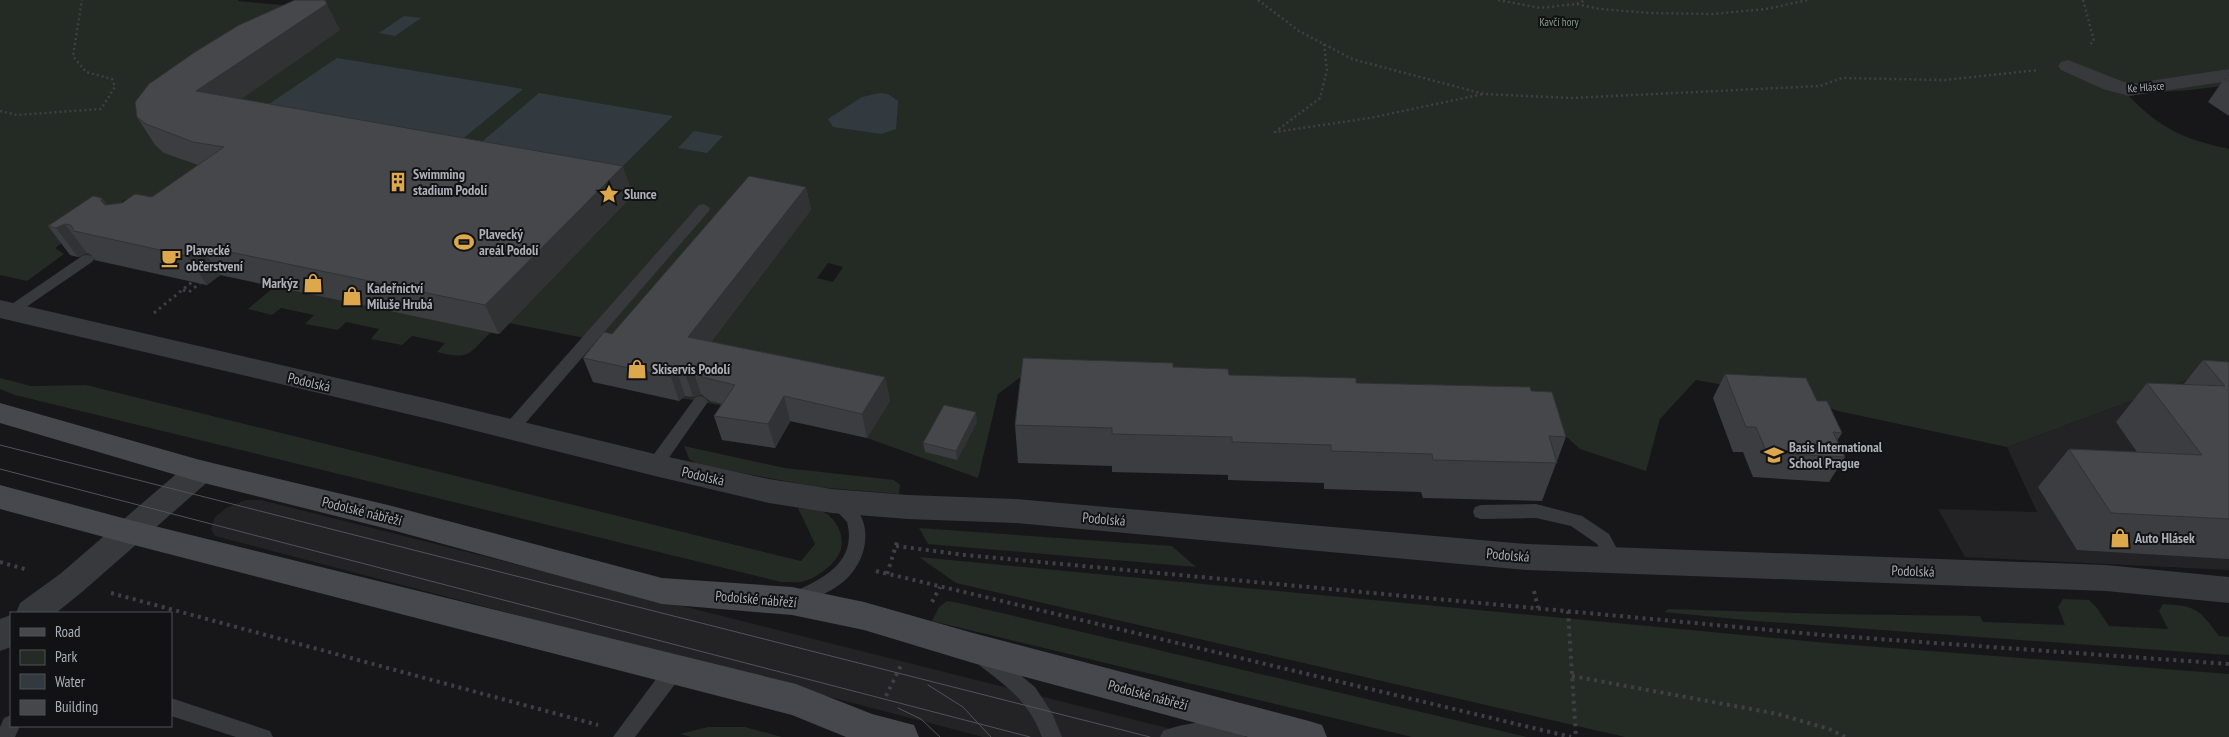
<svg xmlns="http://www.w3.org/2000/svg" width="2229" height="737" font-family="'PT Sans Narrow',sans-serif">
  <style>
    .built { fill: #232325 }
    .green { fill: #242a24; fill-rule: evenodd }
    .water { fill: #323a40 }
    .lines { fill: none; stroke-linecap: round; stroke-linejoin: round }
    .path-far2 { stroke: #3f4044; stroke-width: 2.5; stroke-dasharray: 2 3; stroke-linecap: butt }
    .path-far1 { stroke: #3f4044; stroke-width: 3; stroke-dasharray: 2.5 4; stroke-linecap: butt }
    .path { stroke: #3f4044; stroke-width: 4; stroke-dasharray: 3 4.5; stroke-linecap: butt }
    .lane { fill: #38393d; fill-rule: evenodd }
    .street { fill: #38393d; fill-rule: evenodd }
    .secondary { fill: #47484d; fill-rule: evenodd }
    .tram { stroke: #525358; stroke-width: 1 }
    .wall { fill: #3c3d40 }
    .shaded-wall { fill: #313234 }
    .building { fill: #46474b; stroke: #313234 }
    .labels { text-anchor: middle; dominant-baseline: central; stroke-width: 4; stroke-linejoin: round; paint-order: stroke }
    .far-park-label { font-size: 11px; fill: #84a085; stroke: #121214 }
    .far-street-label { font-size: 11px; fill: #abafb7; stroke: #121214 }
    .poi-label { font-size: 14px; font-weight: bold; fill: #abafb7; stroke: #121214; text-anchor: start }
    .street-label { font-size: 14px; fill: #abafb7; stroke: #121214 }
  </style>
  <rect width="100%" height="100%" fill="#171719"/>
  <g class="built">
    <polygon points="2195,377 2229,379 2229,570 1965,557 1938,509 2037,512 2007,447"/>
    <polygon points="246,500 261,500 1203,737 983,737 215,536 211,529 215,517 226,508"/>
  </g>
  <g class="green">
    <path d="M0 0H239L238 1 292 6 309 0H2229V85L2191 90 2127 94C2159 128 2183 139 2229 149V379L2195 377 2007 447 1838 411 1807 400 1696 380 1660 419 1646 471 1580 449 1515 391 1030 370 998 394 978 478 867 438 791 421 775 448 722 440 741 409 593 382 630 347 509 323 499 334 490 333C468 355 469 360 437 352L445 343 412 336 402 345 371 339 379 329 346 322 338 330 305 324 314 315 281 308 272 315 248 309 274 287 221 275 207 285 70 255 114 225 126 199 55 248 64 254 27 281 0 275ZM828 263 843 267 833 282 817 278Z"/>
    <path d="M0 378 31 386 86 385 801 561 815 544 798 508C806 509 815 509 822 511 837 518 847 539 839 554 832 567 815 579 801 582 795 583 787 582 781 582L15 395 0 389Z"/>
    <polygon points="684,446 785,468 894,480 900,485 899,494 817,487 699,465 689,459"/>
    <polygon points="919,528 1172,546 1196,567 928,544"/>
    <polygon points="919,557 1827,643 2229,674 2229,737 1625,737 956,583"/>
    <path d="M2063 599 2089 600 2097 608 2109 626 2168 629 2159 611 2163 604C2197 606 2199 609 2219 636L2229 637V655L1756 621 1664 612 1669 609 1829 614 1980 616 1983 622 2065 625 2058 607Z"/>
    <polygon points="947,601 959,603 1527,737 1412,737 932,621 939,607"/>
    <polygon points="708,727 745,727 782,737 691,737 680,734"/>
  </g>
  <g class="water">
    <polygon points="404,16 421,18 395,36 379,33"/>
    <polygon points="337,58 523,89 459,142 266,106"/>
    <polygon points="539,93 673,116 618,171 478,145"/>
    <polygon points="880,93 888,94 898,101 896,129 881,134 833,127 828,119 862,97"/>
    <polygon points="694,131 723,136 707,153 678,148"/>
  </g>
  <g class="lines">
    <g class="path-far2">
      <polyline points="1258,0 1299,31 1352,59 1484,94 1571,98 1820,86 1842,78 1945,80 2038,70"/>
      <polyline points="1498,0 1540,8 1576,4 1600,9 1650,13 1713,14 1766,9 1808,0"/>
      <polyline points="2083,0 2094,41 2088,46"/>
      <polyline points="1577,4 1585,0"/>
      <polyline points="1324,44 1327,70 1320,98 1275,132 1370,118 1483,94"/>
      <polyline points="0,111 17,115 101,109 115,87 112,79 86,72 73,56 82,0"/>
    </g>
    <g class="path-far1">
      <polyline points="183,290 189,292 200,283"/>
      <polyline points="154,313 192,282"/>
    </g>
    <g class="path">
      <polyline points="896,546 965,555 1823,635 2229,664"/>
      <polyline points="0,562 28,570"/>
      <polyline points="876,571 1571,737"/>
      <polyline points="887,574 898,539"/>
      <polyline points="1534,591 1538,608"/>
      <polyline points="111,593 598,725"/>
      <polyline points="932,602 940,587"/>
      <polyline points="1568,611 1576,737"/>
      <polyline points="1572,676 1778,714 1829,729 1845,737"/>
      <polyline points="886,696 902,663"/>
    </g>
    <g class="lane">
      <polygon points="704,204 710,208 709,211 516,434 510,436 504,434 502,430 504,426 699,205"/>
      <polygon points="87,255 92,256 94,259 92,262 16,314 6,314 4,311 6,308 82,256"/>
      <polygon points="700,396 705,398 708,402 705,406 661,469 655,471 649,469 647,465 649,461 695,398"/>
      <path d="M838 498C872 508 872 550 851 574 841 586 827 593 813 599 804 604 797 608 788 605L785 600 788 595C819 580 858 565 847 522L830 504 832 499Z"/>
      <polygon points="1536,504 1582,516 1609,534 1623,560 1620,565 1614,567 1608,565 1597,544 1571,526 1536,518 1481,519 1475,517 1473,512 1475,507 1481,505"/>
      <path d="M985 650 992 652 1035 687 1052 713 1062 737H1042C1028 700 1008 688 978 664L976 658 978 652Z"/>
      <polygon points="675,661 682,663 684,669 682,675 635,737 613,737 668,663"/>
      <polygon points="171,698 270,731 273,737 236,737 171,716"/>
      <polygon points="11,715 11,726 20,726 15,737 0,737 0,727 4,718"/>
      <path d="M1242 720 1249 723 1252 729 1249 735 1244 737H1160L1163 731C1187 721 1216 721 1242 720Z"/>
    </g>
    <g class="street">
      <polygon points="2068,60 2129,84 2229,69 2229,81 2129,96 2103,89 2061,70 2058,66 2061,62"/>
      <polygon points="0,300 437,401 655,454 769,479 832,489 908,495 1015,499 1527,544 2106,565 2229,577 2229,603 2106,591 1527,570 1015,523 908,519 832,513 769,503 655,476 437,421 0,318"/>
      <polygon points="200,460 211,463 215,471 211,479 82,592 56,613 16,613 20,603 60,574 189,463"/>
      <polygon points="11,615 11,647 0,651 0,619"/>
    </g>
    <g class="secondary">
      <polygon points="0,403 200,460 392,506 662,578 792,587 864,602 973,633 1309,721 1322,725 1327,737 1248,737 973,663 864,630 792,615 662,604 392,530 200,482 0,423"/>
      <polygon points="0,485 130,520 796,684 872,714 914,725 919,737 846,737 792,715 130,544 0,509"/>
    </g>
    <g class="tram">
      <polyline points="0,445 1150,737"/>
      <polyline points="0,469 1030,737"/>
      <polyline points="928,685 963,707 991,737"/>
      <polyline points="898,708 921,719 940,737"/>
    </g>
  </g>
  <g class="wall">
    <polygon points="340,30 241,99 633,195 499,334 220,275 207,285 95,260 90,254 87,253 78,257 70,255 48,226 102,198 107,205 152,197 198,165 164,153 155,145 137,117"/>
    <polygon points="2224,79 2229,79 2229,116 2208,102"/>
    <polygon points="806,187 811,210 711,342 885,377 890,401 867,438 790,421 775,448 722,440 714,416 722,404 710,401 701,394 693,397 685,396 679,401 593,382 583,358 612,334"/>
    <polygon points="2203,360 2229,362 2229,559 2077,550 2038,487 2069,449 2137,452 2116,422 2147,383 2183,385"/>
    <polygon points="1173,367 1229,375 1356,383 1531,391 1566,437 1542,501 1423,498 1421,492 1324,489 1324,483 1228,480 1228,475 1112,472 1112,466 1018,463 1015,425"/>
    <polygon points="1725,374 1817,401 1842,433 1837,441 1845,457 1829,482 1753,477 1743,452 1733,452 1713,398"/>
    <polygon points="977,422 957,460 925,452 923,443"/>
  </g>
  <g class="shaded-wall">
    <polygon points="327,4 340,30 213,119 196,91"/>
    <polygon points="623,166 633,195 499,334 485,305"/>
    <polygon points="806,187 811,210 696,361 688,337"/>
    <polygon points="102,198 122,227 101,201"/>
    <polygon points="65,224 87,253 78,257 56,228"/>
    <polygon points="201,246 220,275 207,285 187,256"/>
    <polygon points="693,370 701,394 693,397 685,373"/>
    <polygon points="677,371 685,396 679,401 671,377"/>
    <polygon points="885,377 890,401 867,438 862,414"/>
    <polygon points="784,396 790,421 775,448 768,424"/>
    <polygon points="976,412 977,422 957,460 956,451"/>
  </g>
  <g class="building">
    <polygon points="295,0 325,0 327,4 196,91 623,166 485,305 201,246 187,256 74,231 71,225 65,224 56,228 48,226 93,196 102,198 101,201 105,205 122,203 135,194 152,197 224,147 193,142 146,124 137,117 135,102 149,84 195,52 239,25"/>
    <polygon points="2224,79 2229,79 2229,82"/>
    <polygon points="749,176 806,187 688,337 885,377 862,414 784,396 768,424 714,416 735,385 702,377 693,370 685,373 677,371 671,377 583,358 604,332 612,334"/>
    <polygon points="1023,358 1173,363 1173,367 1228,369 1229,375 1356,378 1356,383 1530,387 1531,391 1552,392 1566,437 1549,436 1557,463 1433,460 1432,454 1331,451 1331,445 1232,442 1232,437 1112,434 1112,428 1015,425"/>
    <polygon points="2203,360 2229,362 2229,519 2111,513 2069,449 2202,455 2147,383 2225,386"/>
    <polygon points="1725,374 1806,378 1817,401 1827,401 1842,433 1833,432 1845,457 1767,453 1756,427 1746,427"/>
    <polygon points="944,405 976,412 956,451 923,443"/>
  </g>
  <defs>
    <symbol id="building-bare" viewBox="-9 -9 18 18"><path d="M-4-6H4V6H1V3H-1V6H-4ZM-2.5-4.3h1.7v1.8h-1.7ZM.8-4.3h1.7v1.8H.8ZM-2.5-1h1.7V.8h-1.7ZM.8-1h1.7V.8H.8Z" fill="#dda74b" stroke="#121214" stroke-width="2.5" paint-order="stroke"/></symbol>
    <symbol id="sight-bare" viewBox="-9 -9 18 18"><path d="M0-6L1.8-2.2L6-1.7L2.9 1.2L3.7 5.4L0 3.3L-3.7 5.4L-2.9 1.2L-6-1.7L-1.8-2.2Z" fill="#dda74b" stroke="#121214" stroke-width="2.5" paint-order="stroke"/></symbol>
    <symbol id="stadium-bare" viewBox="-9 -9 18 18"><path d="M0-5a6.5 5 0 1 0 0 10a6.5 5 0 1 0 0-10ZM-3.5-1.8h7v3.6h-7Z" fill="#dda74b" stroke="#121214" stroke-width="2.5" paint-order="stroke"/></symbol>
    <symbol id="cafe-bare" viewBox="-9 -9 18 18"><path d="M-5.5-4.5H6V0H3Q3 3.5 0 3.5H-2.5Q-5.5 3.5-5.5 0ZM3-3.2v2h1.7v-2ZM-6 4.5H4V6H-6Z" fill="#dda74b" stroke="#121214" stroke-width="2.5" paint-order="stroke"/></symbol>
    <symbol id="shop-bare" viewBox="-9 -9 18 18"><path d="M-5-2.5h2.3a2.7 3.5 0 0 1 5.4 0H5L5.5 6h-11ZM-1.5-2.5h3a1.5 2.3 0 0 0-3 0Z" fill="#dda74b" stroke="#121214" stroke-width="2.5" paint-order="stroke"/></symbol>
    <symbol id="school-bare" viewBox="-9 -9 18 18"><path d="M0-5L7-2L0 1L-7-2ZM-4 1L0 2.5L4 1V4Q0 6-4 4Z" fill="#dda74b" stroke="#121214" stroke-width="2.5" paint-order="stroke"/></symbol>
  </defs>
  <g fill-rule="evenodd">
    <use href="#building-bare" x="384" y="168" width="28" height="28"/>
    <use href="#sight-bare" x="595" y="180" width="28" height="28"/>
    <use href="#stadium-bare" x="450" y="228" width="28" height="28"/>
    <use href="#cafe-bare" x="157" y="244" width="28" height="28"/>
    <use href="#shop-bare" x="299" y="269" width="28" height="28"/>
    <use href="#shop-bare" x="338" y="282" width="28" height="28"/>
    <use href="#shop-bare" x="623" y="355" width="28" height="28"/>
    <use href="#school-bare" x="1760" y="441" width="28" height="28"/>
    <use href="#shop-bare" x="2106" y="524" width="28" height="28"/>
  </g>
  <g class="labels">
    <g class="far-park-label">
      <text x="1559" y="22">Kavčí hory</text>
    </g>
    <g class="far-street-label">
      <text transform="translate(2146 87) rotate(-5)">Ke Hlásce</text>
    </g>
    <g class="poi-label">
      <text x="413" y="174">Swimming<tspan x="413" dy="16">stadium Podolí</tspan></text>
      <text x="624" y="194">Slunce</text>
      <text x="479" y="234">Plavecký<tspan x="479" dy="16">areál Podolí</tspan></text>
      <text x="186" y="250">Plavecké<tspan x="186" dy="16">občerstvení</tspan></text>
      <text x="298" y="283" text-anchor="end">Markýz</text>
      <text x="367" y="288">Kadeřnictví<tspan x="367" dy="16">Miluše Hrubá</tspan></text>
      <text x="652" y="369">Skiservis Podolí</text>
      <text x="1789" y="447">Basis International<tspan x="1789" dy="16">School Prague</tspan></text>
      <text x="2135" y="538">Auto Hlásek</text>
    </g>
    <g class="street-label">
      <text transform="translate(309 382) rotate(13)">Podolská</text>
      <text transform="translate(703 476) rotate(13)">Podolská</text>
      <text transform="translate(362 511) rotate(14)">Podolské nábřeží</text>
      <text transform="translate(1104 519) rotate(5)">Podolská</text>
      <text transform="translate(1508 555) rotate(5)">Podolská</text>
      <text transform="translate(1913 571) rotate(2)">Podolská</text>
      <text transform="translate(756 599) rotate(5)">Podolské nábřeží</text>
      <text transform="translate(1148 695) rotate(15)">Podolské nábřeží</text>
    </g>
  </g>
  <rect x="10" y="612" width="162" height="115" fill="#121214" stroke="#4f5155"/>
  <rect x="20" y="628" width="25" height="8" fill="#47484d" stroke="#4f5155"/>
  <text x="55" y="637" font-size="15" fill="#abafb7">Road</text>
  <rect x="20" y="650" width="25" height="15" fill="#242a24" stroke="#4f5155"/>
  <text x="55" y="662" font-size="15" fill="#abafb7">Park</text>
  <rect x="20" y="674" width="25" height="15" fill="#323a40" stroke="#4f5155"/>
  <text x="55" y="687" font-size="15" fill="#abafb7">Water</text>
  <rect x="20" y="700" width="25" height="15" fill="#46474b" stroke="#4f5155"/>
  <text x="55" y="712" font-size="15" fill="#abafb7">Building</text>
</svg>
